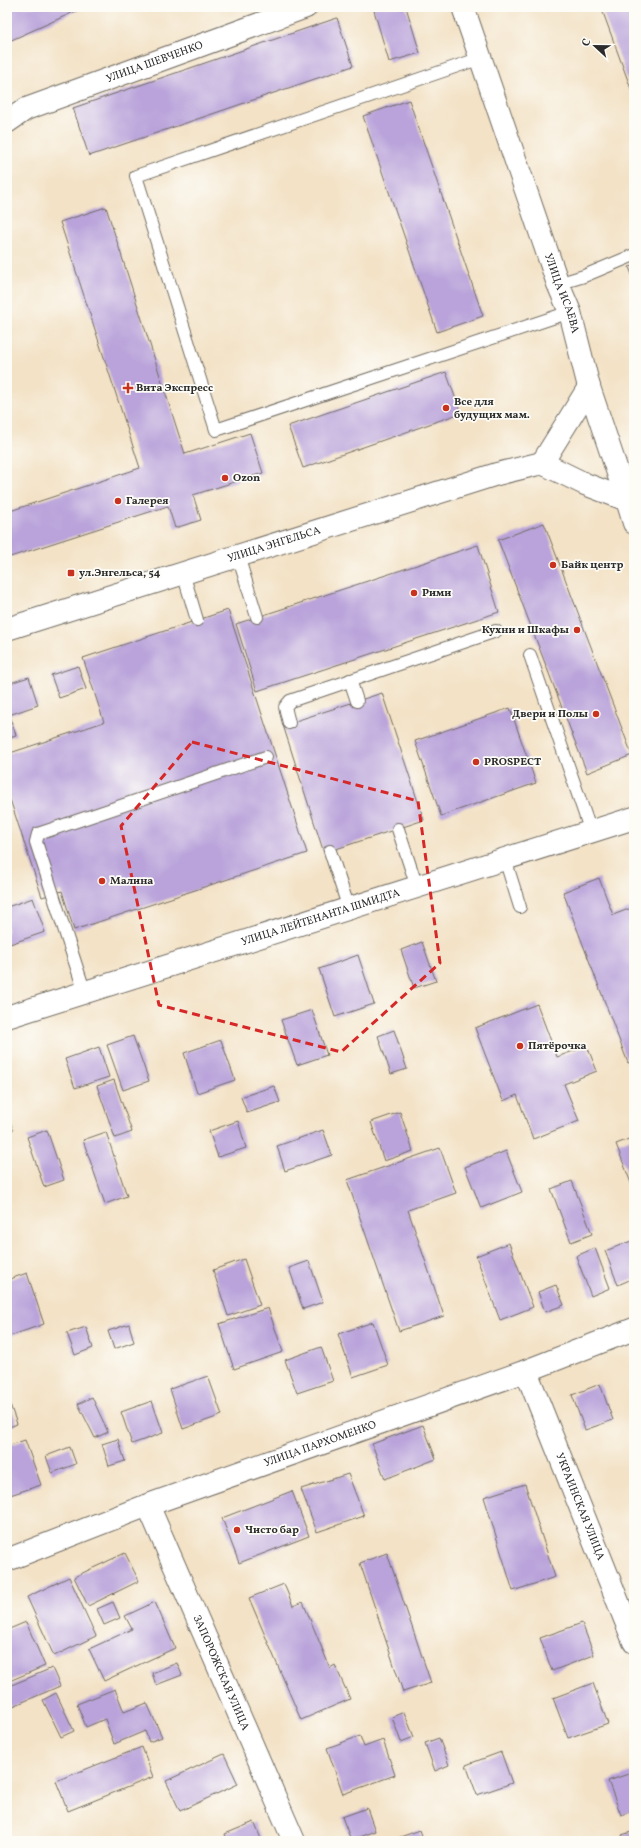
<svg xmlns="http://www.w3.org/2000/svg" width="641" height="1848" font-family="Vollkorn,serif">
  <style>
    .building { fill: #b9a3da }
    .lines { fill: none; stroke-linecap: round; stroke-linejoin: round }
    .lane-casing { stroke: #716b61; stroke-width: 14 }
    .street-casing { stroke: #716b61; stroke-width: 24 }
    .secondary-casing { stroke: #716b61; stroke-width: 24 }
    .lane { stroke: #fff; stroke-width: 12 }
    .street { stroke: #fff; stroke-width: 22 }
    .secondary { stroke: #fff; stroke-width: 22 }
    .marked { fill: none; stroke: #d62828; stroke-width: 3; stroke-dasharray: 8 5; stroke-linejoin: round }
    .poi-dot { fill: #c8321e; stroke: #fdfcf7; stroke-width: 1.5 }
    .labels { text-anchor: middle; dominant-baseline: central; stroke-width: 3.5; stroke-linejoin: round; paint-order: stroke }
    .street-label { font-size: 11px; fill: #2b2b2b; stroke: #fdfcf7 }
    .poi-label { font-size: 11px; font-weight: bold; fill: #2b2b2b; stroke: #fdfcf7; text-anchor: start }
  </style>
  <rect width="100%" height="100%" fill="#fdfcf7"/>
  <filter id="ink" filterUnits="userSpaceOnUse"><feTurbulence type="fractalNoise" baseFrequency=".025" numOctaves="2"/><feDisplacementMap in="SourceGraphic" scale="8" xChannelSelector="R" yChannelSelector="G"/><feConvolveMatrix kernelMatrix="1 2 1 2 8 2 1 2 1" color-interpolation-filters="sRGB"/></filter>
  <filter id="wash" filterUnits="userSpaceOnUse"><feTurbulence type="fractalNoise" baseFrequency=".012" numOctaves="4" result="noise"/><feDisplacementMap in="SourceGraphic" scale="16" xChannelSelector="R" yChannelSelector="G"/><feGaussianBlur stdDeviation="0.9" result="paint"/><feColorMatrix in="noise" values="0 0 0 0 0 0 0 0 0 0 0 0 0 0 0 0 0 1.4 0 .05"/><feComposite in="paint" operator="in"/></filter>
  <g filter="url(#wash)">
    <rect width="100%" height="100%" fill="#f3e2c6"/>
    <g id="blocks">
      <g class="building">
        <polygon points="7,7 85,7 7,42"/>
        <polygon points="373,7 406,7 420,53 389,62"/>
        <polygon points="601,7 634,7 634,97"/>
        <polygon points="337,18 353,66 89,156 73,108"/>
        <polygon points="409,100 483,316 437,332 363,116"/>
        <polygon points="106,207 185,454 250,433 263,473 193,495 201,520 175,528 168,506 7,558 7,512 140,468 60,222"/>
        <polygon points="634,266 634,280 629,267"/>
        <polygon points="446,372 461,413 303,468 288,426"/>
        <polygon points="544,523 632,755 587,773 498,540"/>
        <polygon points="478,545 499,612 257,691 236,624"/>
        <polygon points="228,610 307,853 74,930 62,891 42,897 7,790 7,754 104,722 83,658"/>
        <polygon points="78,666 86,689 59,698 51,675"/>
        <polygon points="29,677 38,705 9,715 16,735 7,738 7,684"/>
        <polygon points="382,693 424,820 324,853 283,725"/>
        <polygon points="510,708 536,783 441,816 415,741"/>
        <polygon points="599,878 613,915 634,907 634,1061 628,1063 563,892"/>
        <polygon points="33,898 45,932 7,945 7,907"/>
        <polygon points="422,942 436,981 414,988 401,950"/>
        <polygon points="358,955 374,1004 335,1017 319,969"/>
        <polygon points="537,1004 557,1057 587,1046 597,1071 564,1084 579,1121 533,1139 517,1095 503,1101 475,1028"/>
        <polygon points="312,1010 327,1055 297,1065 281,1020"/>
        <polygon points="394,1030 407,1069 391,1074 378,1036"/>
        <polygon points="133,1036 149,1081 123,1090 107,1045"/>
        <polygon points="221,1040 235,1080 197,1093 184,1053"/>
        <polygon points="99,1047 109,1077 75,1088 65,1059"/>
        <polygon points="114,1080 132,1132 115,1138 97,1086"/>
        <polygon points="274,1086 280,1102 247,1113 241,1097"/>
        <polygon points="400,1112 413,1151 384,1161 371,1122"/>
        <polygon points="7,1114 13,1130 7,1132"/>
        <polygon points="238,1121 246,1148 218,1157 209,1131"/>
        <polygon points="47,1130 64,1180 44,1187 27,1137"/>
        <polygon points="323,1130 332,1155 285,1171 277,1146"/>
        <polygon points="106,1132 127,1196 105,1204 83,1140"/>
        <polygon points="634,1137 634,1191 616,1144"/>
        <polygon points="440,1148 456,1193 408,1210 444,1316 399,1331 347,1180"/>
        <polygon points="506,1151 522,1192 481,1208 465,1167"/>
        <polygon points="572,1181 592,1234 571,1242 551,1189"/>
        <polygon points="634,1240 634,1278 618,1285 605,1251"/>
        <polygon points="509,1243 533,1307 500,1320 476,1256"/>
        <polygon points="595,1248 610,1288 591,1296 576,1256"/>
        <polygon points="244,1259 260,1305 228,1316 213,1270"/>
        <polygon points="309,1261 323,1302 303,1309 289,1268"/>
        <polygon points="27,1273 44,1324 7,1337 7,1280"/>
        <polygon points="556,1285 564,1305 545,1312 538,1292"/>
        <polygon points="268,1308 283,1352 234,1369 219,1324"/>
        <polygon points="373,1322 388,1365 353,1377 338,1334"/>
        <polygon points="129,1324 134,1342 114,1349 108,1331"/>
        <polygon points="86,1327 93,1348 75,1355 67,1333"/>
        <polygon points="321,1347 333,1381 297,1393 285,1360"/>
        <polygon points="208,1376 222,1415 183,1429 170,1389"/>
        <polygon points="600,1384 613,1420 585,1430 572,1395"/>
        <polygon points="7,1396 17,1424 7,1428"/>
        <polygon points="92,1397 108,1432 95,1438 78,1404"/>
        <polygon points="152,1401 163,1433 132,1444 121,1412"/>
        <polygon points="423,1425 436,1459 385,1479 372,1444"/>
        <polygon points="118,1439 125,1461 109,1466 102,1444"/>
        <polygon points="25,1440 41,1485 7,1496 7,1446"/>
        <polygon points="70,1447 76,1464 52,1473 46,1456"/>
        <polygon points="348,1474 364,1516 317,1532 301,1489"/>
        <polygon points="525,1484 555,1577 513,1591 484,1497"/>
        <polygon points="292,1491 309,1536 239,1563 222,1518"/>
        <polygon points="125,1553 139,1581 88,1606 74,1577"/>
        <polygon points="387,1553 431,1683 403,1692 360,1563"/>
        <polygon points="69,1577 96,1636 54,1656 27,1597"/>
        <polygon points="284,1584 293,1606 303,1602 330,1668 335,1665 350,1699 301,1720 249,1598"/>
        <polygon points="113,1602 120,1618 104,1625 97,1609"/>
        <polygon points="155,1602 175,1648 104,1681 89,1649 132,1629 125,1616"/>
        <polygon points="26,1622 45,1666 7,1682 7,1630"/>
        <polygon points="582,1623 594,1655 552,1671 540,1638"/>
        <polygon points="177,1663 182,1675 156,1685 152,1673"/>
        <polygon points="52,1668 60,1686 11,1707 7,1698 7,1687"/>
        <polygon points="593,1683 608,1724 568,1738 553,1698"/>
        <polygon points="115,1689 124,1712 147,1703 162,1737 149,1742 145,1731 114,1744 105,1719 86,1727 77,1704"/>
        <polygon points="56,1693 74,1731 61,1737 43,1700"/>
        <polygon points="404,1712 414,1737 401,1742 392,1717"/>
        <polygon points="360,1736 364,1747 383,1740 395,1775 343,1794 327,1748"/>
        <polygon points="439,1738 449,1765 435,1771 425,1743"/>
        <polygon points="142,1747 153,1777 68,1811 56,1781"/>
        <polygon points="501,1752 512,1783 477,1795 466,1765"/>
        <polygon points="224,1754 238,1784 180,1811 166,1781"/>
        <polygon points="634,1772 634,1810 621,1815 608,1781"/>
        <polygon points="367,1808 375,1831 351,1840 342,1817"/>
        <polygon points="254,1822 262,1841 228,1841 225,1834"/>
        <polygon points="420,1830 424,1841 389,1841"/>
        <polygon points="634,1831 634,1841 624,1841 622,1835"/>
      </g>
    </g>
  </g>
  <g filter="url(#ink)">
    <use href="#blocks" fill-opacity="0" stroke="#716b61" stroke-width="1"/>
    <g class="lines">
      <defs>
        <g id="lane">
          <polyline points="481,58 136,176 216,430 570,312"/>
          <polyline points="558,284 584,276 634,255"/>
          <polyline points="238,556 257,617"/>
          <polyline points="183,573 197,620"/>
          <polyline points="530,655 591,832"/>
          <polyline points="350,680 357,701"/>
          <polyline points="289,723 285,707 290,701 496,631"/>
          <polyline points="398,829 417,887"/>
          <polyline points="330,851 349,909"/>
          <polyline points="505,859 520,907"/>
          <polyline points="85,993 36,842 38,834 266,757"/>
        </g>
        <g id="street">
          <path id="s1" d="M463 7 558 284 570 312 589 387 627 500"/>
          <path id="s2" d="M7 122 26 109 306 7"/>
          <polyline points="542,463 589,387"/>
          <path id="s3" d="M526 1371 634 1642"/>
          <path id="s4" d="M148 1505 294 1841"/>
          <path id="s5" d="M7 1560 148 1505 526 1371 634 1329"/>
        </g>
        <g id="secondary">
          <path id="s6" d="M7 629 497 474 542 463 585 484 627 500 634 523"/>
          <path id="s7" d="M7 1017 634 818"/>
        </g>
      </defs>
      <use href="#lane" class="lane-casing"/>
      <use href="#street" class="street-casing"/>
      <use href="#secondary" class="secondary-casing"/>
      <use href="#lane" class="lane"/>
      <use href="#street" class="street"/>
      <use href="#secondary" class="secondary"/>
    </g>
  </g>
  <path class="marked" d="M192 742 418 801 440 963 341 1052 159 1005 121 826Z"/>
  <g class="poi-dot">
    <path d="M126 382h4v4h4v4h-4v4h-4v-4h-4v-4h4z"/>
    <circle cx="446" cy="408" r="4"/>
    <circle cx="225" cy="478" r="4"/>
    <circle cx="118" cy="501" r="4"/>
    <circle cx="553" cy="565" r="4"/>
    <rect x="67" y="569" width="8" height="8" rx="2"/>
    <circle cx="414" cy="593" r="4"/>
    <circle cx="577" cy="630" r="4"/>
    <circle cx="596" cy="714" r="4"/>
    <circle cx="476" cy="762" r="4"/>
    <circle cx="102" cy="881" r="4"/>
    <circle cx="520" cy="1046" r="4"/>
    <circle cx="237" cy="1530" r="4"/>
  </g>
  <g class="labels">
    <g class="street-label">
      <text stroke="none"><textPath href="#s2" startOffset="160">УЛИЦА ШЕВЧЕНКО</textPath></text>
      <text stroke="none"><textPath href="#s1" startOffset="303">УЛИЦА ИСАЕВА</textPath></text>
      <text stroke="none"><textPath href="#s6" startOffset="280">УЛИЦА ЭНГЕЛЬСА</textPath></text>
      <text stroke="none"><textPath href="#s7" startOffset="329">УЛИЦА ЛЕЙТЕНАНТА ШМИДТА</textPath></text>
      <text stroke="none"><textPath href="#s5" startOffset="334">УЛИЦА ПАРХОМЕНКО</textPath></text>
      <text stroke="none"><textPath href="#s3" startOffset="146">УКРАИНСКАЯ УЛИЦА</textPath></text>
      <text stroke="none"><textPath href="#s4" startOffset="183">ЗАПОРОЖСКАЯ УЛИЦА</textPath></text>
    </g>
    <g class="poi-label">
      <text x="136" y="388">Вита Экспресс</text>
      <text x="454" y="402">Все для<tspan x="454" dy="13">будущих мам.</tspan></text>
      <text x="233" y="478">Ozon</text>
      <text x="126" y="501">Галерея</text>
      <text x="561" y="565">Байк центр</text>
      <text x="79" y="573">ул.Энгельса, 54</text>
      <text x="422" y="593">Рими</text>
      <text x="569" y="630" text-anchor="end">Кухни и Шкафы</text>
      <text x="588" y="714" text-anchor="end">Двери и Полы</text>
      <text x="484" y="762">PROSPECT</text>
      <text x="110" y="881">Малина</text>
      <text x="528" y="1046">Пятёрочка</text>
      <text x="245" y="1530">Чисто бар</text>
    </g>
  </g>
  <rect width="641" height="1848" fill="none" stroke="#fdfcf7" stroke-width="24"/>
  <g transform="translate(595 46) rotate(292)" stroke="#fdfcf7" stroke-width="3" paint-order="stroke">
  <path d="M0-3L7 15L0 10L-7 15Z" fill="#2b2b2b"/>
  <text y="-6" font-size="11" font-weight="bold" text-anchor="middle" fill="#2b2b2b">С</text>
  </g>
</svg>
